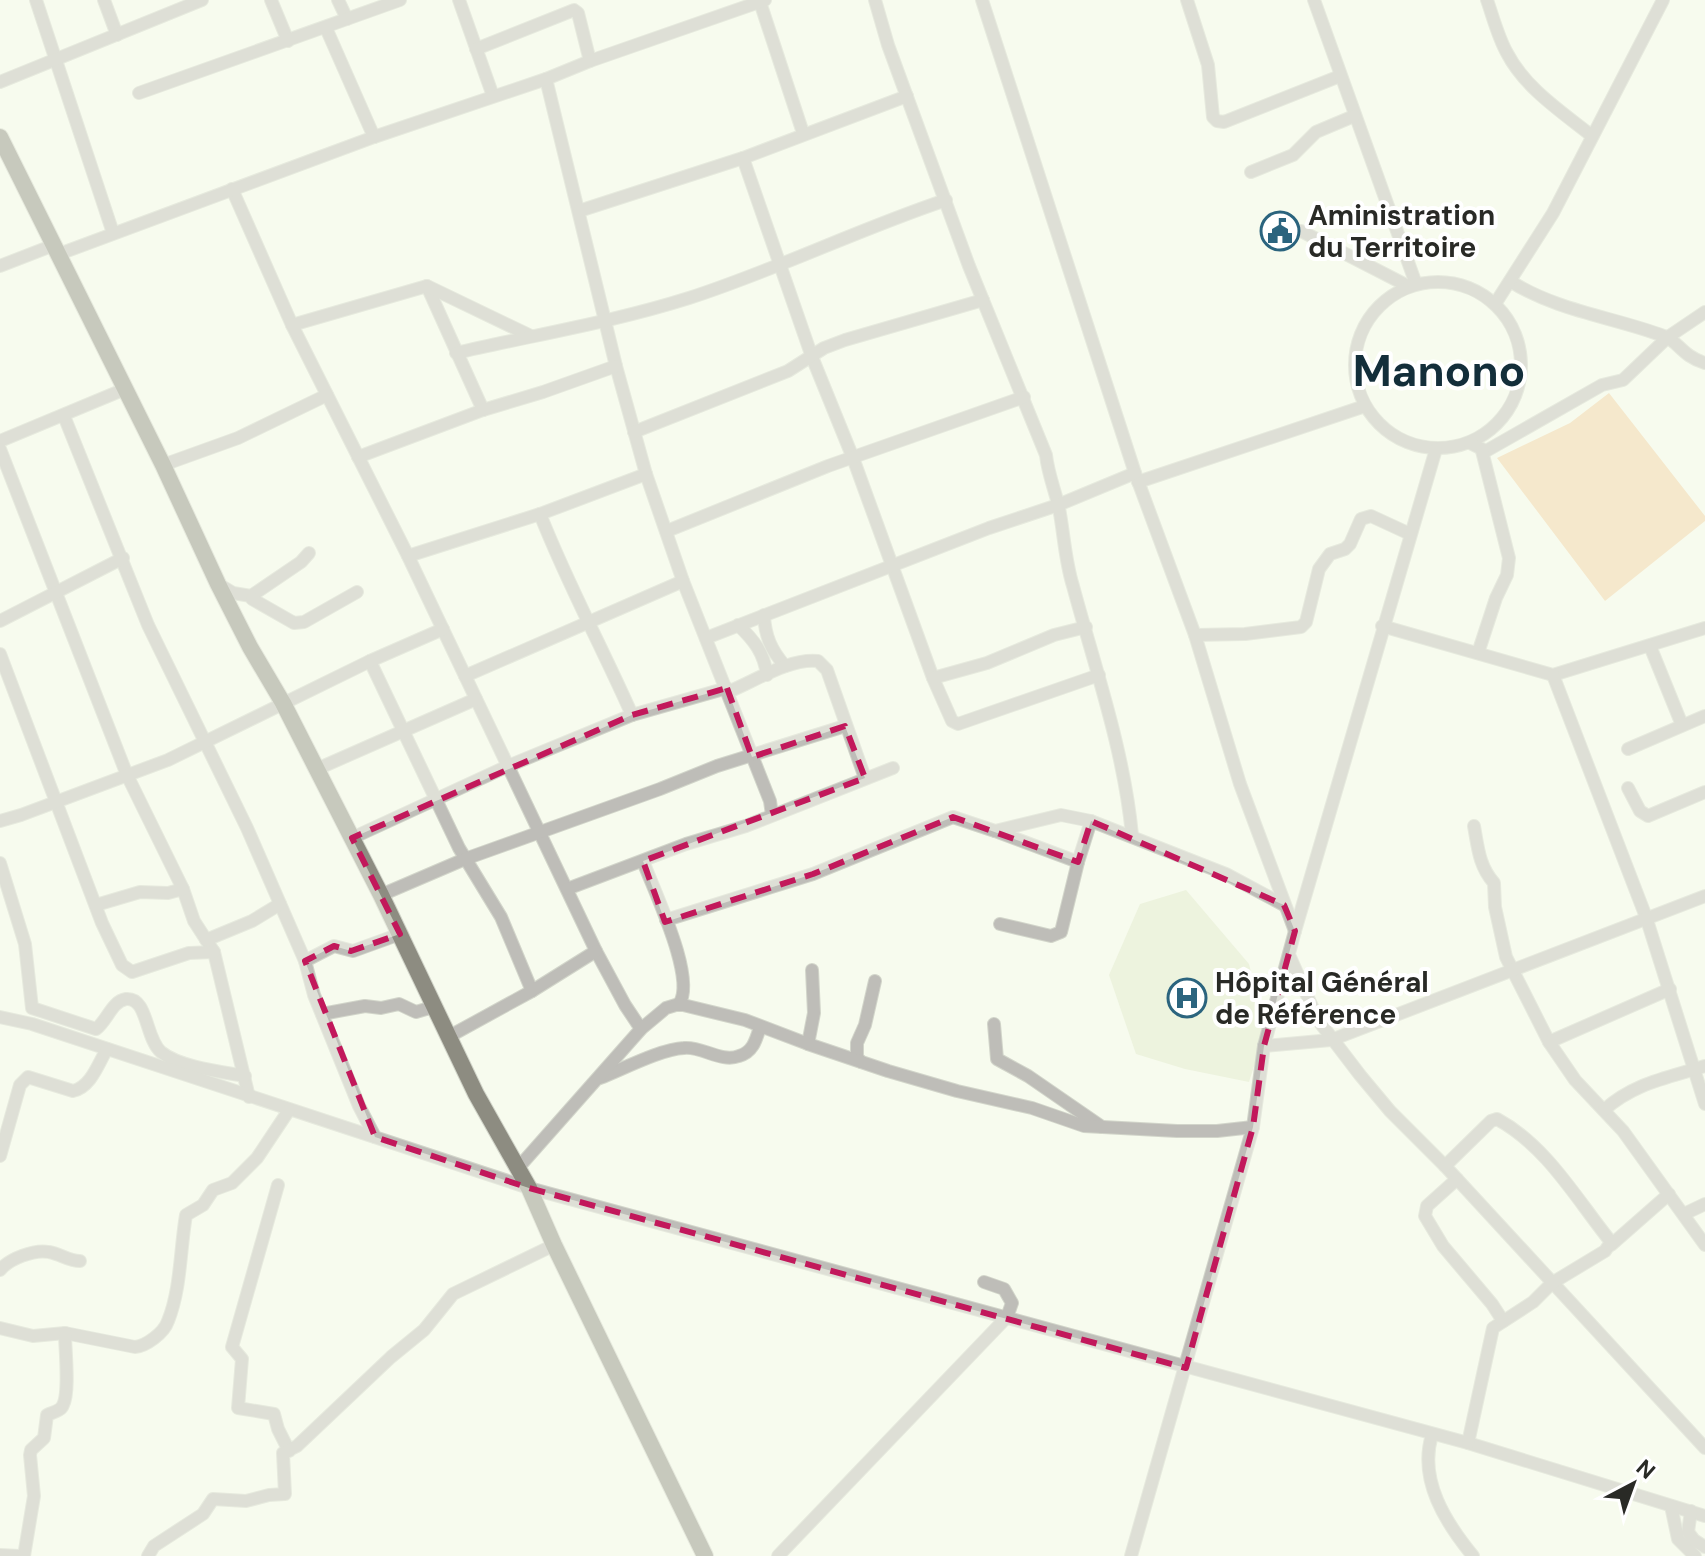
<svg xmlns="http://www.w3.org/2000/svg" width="1705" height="1556" font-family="'DM Sans',sans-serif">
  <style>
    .built { fill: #edf3de }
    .green { fill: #f1d1a3 }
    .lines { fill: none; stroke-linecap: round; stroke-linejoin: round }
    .minor-casing { stroke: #d2d5ca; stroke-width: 14 }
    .major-casing { stroke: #d2d5ca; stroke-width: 18 }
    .minor { stroke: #bebdb8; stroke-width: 12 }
    .major { stroke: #8d8c81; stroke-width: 16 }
    .marked { fill: none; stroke: #c2185b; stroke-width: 6; stroke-dasharray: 16 10; stroke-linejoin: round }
    .labels { text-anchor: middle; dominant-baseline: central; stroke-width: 8; stroke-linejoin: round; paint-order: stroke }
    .poi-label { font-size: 28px; font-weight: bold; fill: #292a26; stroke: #fff; text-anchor: start }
    .town-label { font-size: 44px; font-weight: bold; fill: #132e3a; stroke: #fff }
  </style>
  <rect width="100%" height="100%" fill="#f7fbee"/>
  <polygon class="built" points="1186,890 1249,964 1263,1021 1262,1041 1249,1082 1185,1069 1136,1054 1109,975 1140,904"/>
  <polygon class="green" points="1609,393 1705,516 1705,521 1605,601 1497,458 1570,423"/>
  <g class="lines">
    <defs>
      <g id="minor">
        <polyline points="36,0 113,233"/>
        <polyline points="104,0 117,35"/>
        <polyline points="271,0 288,41"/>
        <polyline points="338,0 347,19"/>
        <polyline points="459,0 493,96"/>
        <path d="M875 0 888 45 969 266 1046 455C1048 474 1055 490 1059 508 1064 534 1065 561 1073 586 1095 668 1124 750 1132 835"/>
        <polyline points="982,0 1135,473 1195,635 1240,784 1295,931"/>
        <polyline points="1187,0 1208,65 1213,117 1217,121 1224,122 1340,76"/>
        <polyline points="1314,0 1416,284"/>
        <path d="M1487 0C1493 17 1498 37 1507 53 1525 88 1562 112 1592 136"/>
        <polyline points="760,2 803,133"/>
        <polyline points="326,28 374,137"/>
        <polyline points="476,49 574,10 578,13 590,61"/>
        <polyline points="546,79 616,366 646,474 683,581 770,801 772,815"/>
        <polyline points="0,82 202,0"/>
        <polyline points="139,93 400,0"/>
        <polyline points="743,158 812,357 853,458 933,678 952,721 958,724 1099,675"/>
        <polyline points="1251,172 1293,155 1316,132 1354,116"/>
        <polyline points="232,189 292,325 408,556 596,951 625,1005 641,1029"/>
        <polyline points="579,211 743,158 907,96"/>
        <polyline points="1301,231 1408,286"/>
        <polyline points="59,254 374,137 546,79 590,61 765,0"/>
        <polyline points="0,266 54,245"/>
        <path d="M1510 281C1557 311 1613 317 1664 336 1679 342 1682 356 1705 363"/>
        <circle cx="1438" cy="365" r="83"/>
        <polyline points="427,286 483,410"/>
        <polyline points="1495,304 1553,213 1663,0"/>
        <polyline points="292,325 427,286 531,336"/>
        <path d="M456 353C534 335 613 322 689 298 776 270 859 229 946 200"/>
        <polyline points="64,416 148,625 247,828 305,961 314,995 359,1106 375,1137"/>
        <polyline points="634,432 788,371 824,348 845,340 983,300"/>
        <polyline points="0,441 125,389"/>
        <polyline points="1470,443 1486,451 1602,385 1623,380 1668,337 1705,312"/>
        <polyline points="0,449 127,775 183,889 194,921 214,952 249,1097"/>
        <polyline points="358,457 483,410 543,392 616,366"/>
        <polyline points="163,465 238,438 327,395"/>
        <polyline points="1138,482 1365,406"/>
        <path d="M540 514C567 583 602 647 632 715"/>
        <polyline points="667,531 828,466 1024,397"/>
        <polyline points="408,556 540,514 646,474"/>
        <polyline points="218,584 233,593 251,596 301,562 309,553"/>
        <polyline points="252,599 294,623 304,622 357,592"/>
        <path d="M764 615C765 636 771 650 785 666"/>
        <polyline points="0,621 123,558"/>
        <path d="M738 625C754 640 764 653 767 675"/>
        <polyline points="1382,626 1553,675 1705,628"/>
        <polyline points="1195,635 1245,634 1301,627 1306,622 1319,569 1330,554 1345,549 1350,544 1361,519 1371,516 1410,534"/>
        <polyline points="706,638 989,528 1058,505 1135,473"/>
        <polyline points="1650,646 1682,725"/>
        <polyline points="1478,653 1496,598 1507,575 1509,558 1482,451"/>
        <polyline points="0,654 102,923 122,965 132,972 189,953 214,952"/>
        <polyline points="370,661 459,848 501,917 532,991"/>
        <polyline points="1553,675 1646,917 1705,1104"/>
        <polyline points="465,676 683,581"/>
        <polyline points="933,678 987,663 1054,635 1086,627"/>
        <path d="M728 692C755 681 789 658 818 661L827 670 865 778"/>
        <polyline points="1628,749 1705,716"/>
        <polyline points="317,769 476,699"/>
        <polyline points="1628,788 1640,811 1648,816 1705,792"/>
        <polyline points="0,821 21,815 168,760 370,661 443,629"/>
        <path d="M1474 826C1478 848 1479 866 1494 883L1495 907 1506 957 1549 1042 1575 1080 1623 1131 1705 1245"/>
        <polyline points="995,831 1078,862 1091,821"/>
        <polyline points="352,838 508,766 632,715 727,688"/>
        <path d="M643 861C654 891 697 979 679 1004"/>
        <path d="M0 863 25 944 32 1008 96 1029C107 1021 112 1001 126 999 148 997 145 1038 161 1052 179 1067 222 1072 245 1076"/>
        <polyline points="567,889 686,844 746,826 893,768"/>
        <polyline points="381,895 465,859 660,789 717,766 845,726"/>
        <polyline points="96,905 140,892 168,893 183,889"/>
        <polyline points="666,920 813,874 953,817 995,831 1061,815 1091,821 1226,874 1284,905"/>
        <polyline points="1000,924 1051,936 1061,932 1078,862"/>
        <polyline points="206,940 252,921 280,904"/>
        <polyline points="1290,957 1318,1020 1360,1075 1390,1111 1445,1166 1705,1448"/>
        <polyline points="305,961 334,946 353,951 400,934"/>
        <polyline points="322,1014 365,1006 381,1008 399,1004 416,1012 433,1007"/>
        <polyline points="0,1017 32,1024 529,1188 1468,1443 1705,1516"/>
        <polyline points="994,1024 997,1059 1028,1076 1102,1127"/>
        <polyline points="448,1037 532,991 596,951"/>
        <polyline points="1549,1042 1670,989"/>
        <polyline points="808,1044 814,1013 812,970"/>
        <polyline points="1264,1046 1331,1040 1705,896"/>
        <polyline points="861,1062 857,1057 857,1043 865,1025 875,981"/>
        <path d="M600 1078C623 1069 661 1049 684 1048 702 1046 721 1063 739 1056 753 1052 756 1040 760 1027"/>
        <path d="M1604 1110C1634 1083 1667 1078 1705 1066"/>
        <path d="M0 1156 20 1085 28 1077 73 1091C91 1087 98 1064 107 1049"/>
        <path d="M1445 1166 1491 1121 1497 1119C1547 1146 1577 1200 1611 1242L1605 1251 1552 1283 1533 1302 1493 1328 1468 1443"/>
        <polyline points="518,1168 641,1029 666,1008 679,1004 745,1020 808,1044 888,1071 957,1091 1032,1108 1084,1126 1177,1131 1217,1131 1253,1127"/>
        <polyline points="1457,1179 1427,1206 1425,1216 1443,1246 1492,1304 1503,1321"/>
        <polyline points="278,1185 232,1347 242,1359 238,1408 274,1414 278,1429 289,1451"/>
        <polyline points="1684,1214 1705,1204"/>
        <polyline points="1611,1245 1669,1194"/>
        <path d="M0 1270C9 1259 34 1249 49 1252 61 1254 68 1261 80 1261"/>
        <path d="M0 1328 33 1336 65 1333 135 1347C146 1346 164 1333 168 1321 181 1289 180 1250 186 1215L203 1205 213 1190 232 1183 257 1158 289 1110"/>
        <path d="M1432 1435C1418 1480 1446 1523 1473 1556"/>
        <polyline points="1671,1506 1678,1539 1695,1556"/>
        <polyline points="1691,1511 1688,1532 1694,1540 1705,1547"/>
        <polyline points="0,1555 20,1556"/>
        <path d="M24 1556 34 1496 30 1455 31 1450 44 1438 47 1415C53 1412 61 1411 63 1405 70 1392 65 1350 65 1333"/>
        <polyline points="148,1556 154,1546 203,1514 213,1499 246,1501 269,1495 285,1494 283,1453 297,1446 391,1357 424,1330 453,1294 554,1245"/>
        <polyline points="778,1556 1007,1317 1012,1303 1004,1289 984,1282"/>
        <polyline points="1131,1556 1253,1127 1264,1046 1295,931 1436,449"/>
      </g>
      <polyline id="major" points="0,137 163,465 218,584 250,647 283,703 381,895 476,1094 529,1188 554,1245 705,1556"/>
    </defs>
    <use href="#minor" class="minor-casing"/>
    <use href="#major" class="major-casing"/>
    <use href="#minor" class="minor"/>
    <use href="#major" class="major"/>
  </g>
  <path d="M0 0H1705V1556H0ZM727 688 752 757 845 726 865 778 643 861 665 922 813 874 953 817 1078 862 1091 821 1284 905 1295 931 1264 1046 1253 1127 1186 1368 529 1188 375 1137 305 961 334 946 351 951 400 934 352 838 632 715Z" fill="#f7fbee" fill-opacity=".55" fill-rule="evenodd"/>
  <path class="marked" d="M727 688 752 757 845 726 865 778 643 861 665 922 813 874 953 817 1078 862 1091 821 1284 905 1295 931 1264 1046 1253 1127 1186 1368 529 1188 375 1137 305 961 334 946 351 951 400 934 352 838 632 715Z"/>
  <defs>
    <symbol id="civic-ring" viewBox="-11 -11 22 22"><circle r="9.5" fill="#fff" stroke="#2b647e" stroke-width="1.5"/><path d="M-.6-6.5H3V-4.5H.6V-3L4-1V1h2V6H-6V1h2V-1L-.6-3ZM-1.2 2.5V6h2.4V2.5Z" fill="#2b647e"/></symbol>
    <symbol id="hospital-ring" viewBox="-11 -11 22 22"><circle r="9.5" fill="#fff" stroke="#2b647e" stroke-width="1.5"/><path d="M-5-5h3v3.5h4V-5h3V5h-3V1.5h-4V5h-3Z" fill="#2b647e"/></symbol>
  </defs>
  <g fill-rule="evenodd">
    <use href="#civic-ring" x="1258" y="209" width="44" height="44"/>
    <use href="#hospital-ring" x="1165" y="976" width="44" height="44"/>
  </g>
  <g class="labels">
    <g class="poi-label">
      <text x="1308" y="215">Aministration<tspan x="1308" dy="32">du Territoire</tspan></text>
      <text x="1215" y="982">Hôpital Général<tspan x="1215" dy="32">de Référence</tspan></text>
    </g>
    <g class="town-label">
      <text x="1439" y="371">Manono</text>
    </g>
  </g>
  <g transform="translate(1633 1484) rotate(41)" stroke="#ffffff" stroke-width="6" paint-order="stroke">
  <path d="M0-6L14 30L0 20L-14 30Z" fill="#292a26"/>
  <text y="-12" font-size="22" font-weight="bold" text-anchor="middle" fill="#292a26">N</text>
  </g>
</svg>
